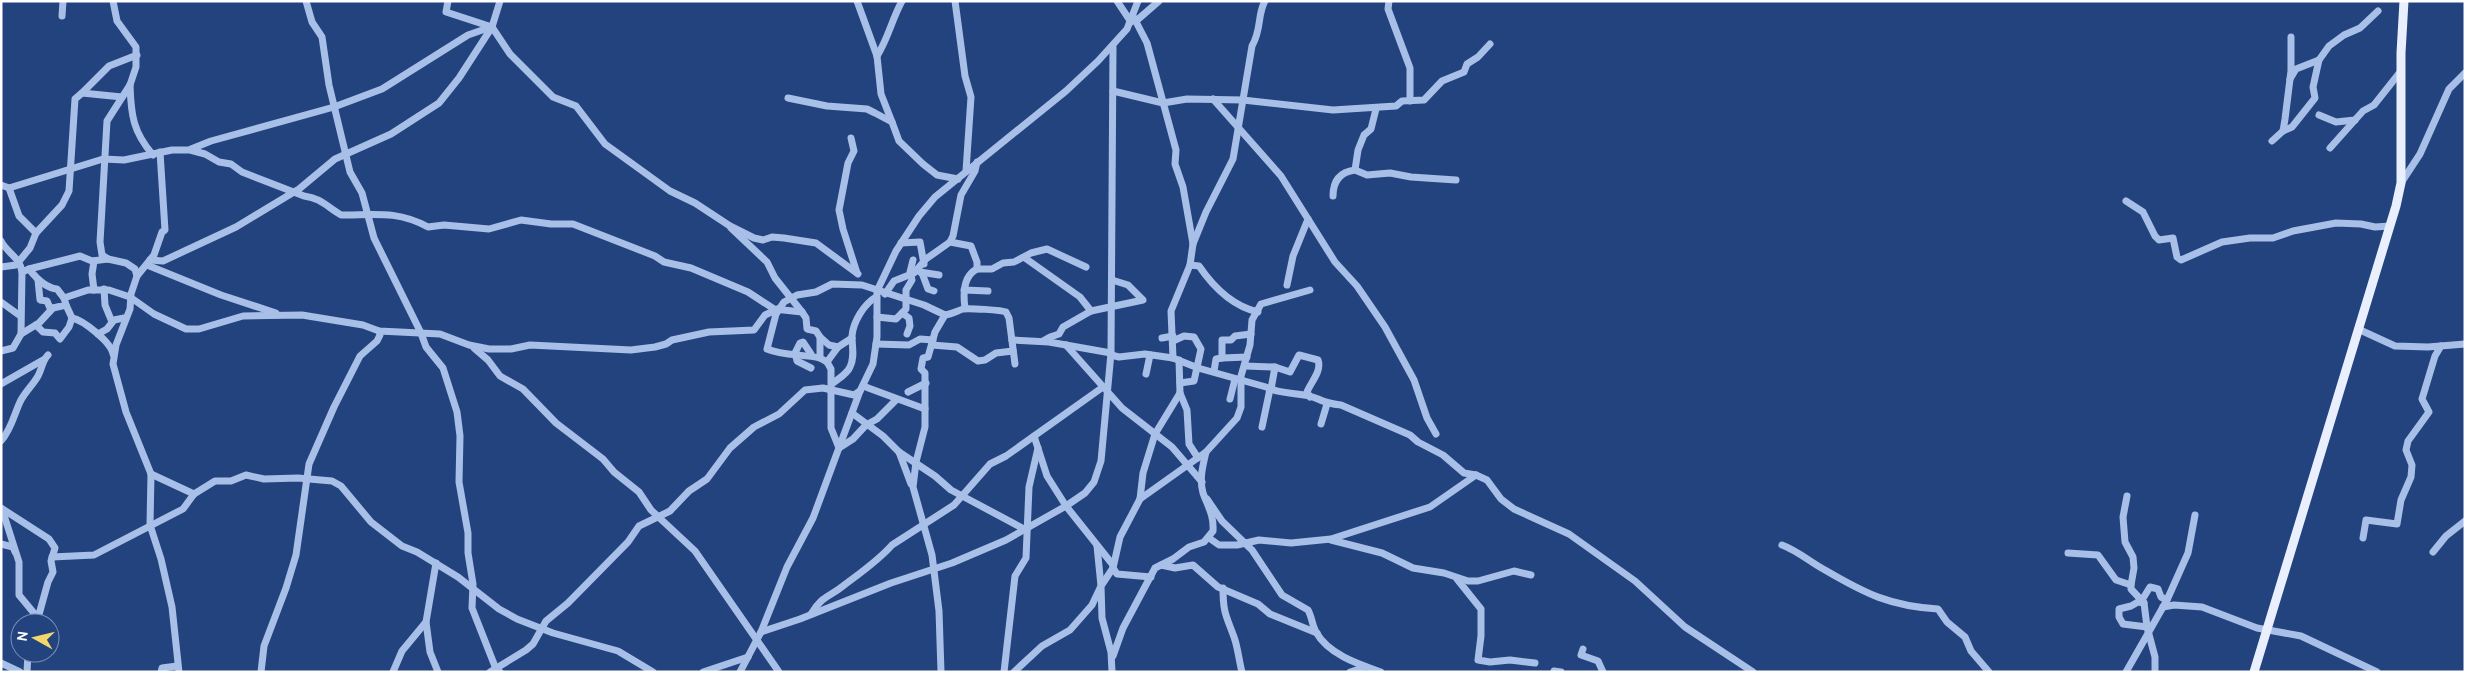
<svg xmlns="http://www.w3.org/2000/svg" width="2466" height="673" font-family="Cabin,sans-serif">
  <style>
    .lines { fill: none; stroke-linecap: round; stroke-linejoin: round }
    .minor { stroke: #a8bfe7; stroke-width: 7 }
    .major { stroke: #eaeffd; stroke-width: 9 }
  </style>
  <rect width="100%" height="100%" fill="#23437f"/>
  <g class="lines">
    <g class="minor">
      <polyline points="306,1 312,22 322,37 329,85 350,172 362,193 374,238 421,333 426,347 443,368 457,412 460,436 459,482 468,533 468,553 473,584 472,608 496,669 500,672"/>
      <polyline points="448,1 446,12 492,27 510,54 553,97 576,106 605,144 670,191 695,203 730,226 754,238 763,240 772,237 784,238 816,243 858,274"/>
      <polyline points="857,1 877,56 881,94 892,122"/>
      <polyline points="955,1 965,76 971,97 966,171"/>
      <polyline points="1117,1 1131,22"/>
      <polyline points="1389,1 1388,9 1410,68 1410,101"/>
      <polyline points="62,16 63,1"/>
      <polyline points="1133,16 1147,43 1176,150 1175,164 1183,187 1193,244 1190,265 1171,311 1173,358"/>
      <polyline points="1136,21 1159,1"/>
      <path d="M877 56C888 39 892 19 902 1"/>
      <polyline points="2290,79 2296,69 2319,60 2329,46 2344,35 2360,28 2378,11"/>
      <path d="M130 85C131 115 133 132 153 155"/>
      <polyline points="1113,91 1163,103 1187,99 1243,100 1333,110 1396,106 1402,101 1424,100 1442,81 1464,72 1467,64 1478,57 1490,44"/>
      <polyline points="82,93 109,66 137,55"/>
      <polyline points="788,98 827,106 867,109 875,113 892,122 899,141 923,164 937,175 958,179"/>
      <polyline points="1213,99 1281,176 1335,262 1357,286 1385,327 1414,380 1427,418 1436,434"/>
      <polyline points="2319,115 2336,122 2355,120"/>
      <polyline points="2283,131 2292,127 2315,98 2313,87 2319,60"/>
      <polyline points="851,138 854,151 848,163 839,210 843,229 857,273"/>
      <polyline points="2272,141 2283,131 2285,119 2291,71 2291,37"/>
      <polyline points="2330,148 2363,111 2374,105 2401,71"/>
      <polyline points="191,149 211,141 334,107 382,89 468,35 491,27"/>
      <polyline points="160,152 165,230 162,232 154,255 137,276 131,294 130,309 116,345 113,364 126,412 151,474 150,525 161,559 172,607 179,672"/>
      <polyline points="1355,170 1358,150 1364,135 1371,129 1376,109"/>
      <polyline points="2401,183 2420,154 2449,89 2465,73"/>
      <polyline points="1,185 9,188 19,216 36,233 62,205 69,191 75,99 82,93 122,97"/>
      <path d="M9 188 103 159 124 160 172 150H190L205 154 219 162 231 164 242 172 304 196C321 198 327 207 341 215 373 215 397 210 428 227L444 225 489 229 521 220 551 224H573L655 256 664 262 691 268 748 292 774 309 802 312"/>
      <path d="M1333 196C1333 181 1340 172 1355 170L1367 175 1390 173 1411 177 1456 180"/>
      <polyline points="2126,201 2143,212 2155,236 2159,240 2173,238 2177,257 2181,260 2222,242 2250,238 2273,238 2293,231 2336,223 2361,224 2375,227 2390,226"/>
      <polyline points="731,228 767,262 775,278 802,312 806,318 807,329 816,331 820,337 820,358 827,362 831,369 831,428 839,448 853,439 866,425 877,419 896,400"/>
      <path d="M1 241C7 253 20 257 22 272L29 269C36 278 46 288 57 289L64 298"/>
      <polyline points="901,243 920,242 924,264"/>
      <path d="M1193 244 1206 212 1233 159 1252 46C1262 29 1257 15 1265 1"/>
      <polyline points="1025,258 1080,297 1091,311"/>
      <polyline points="108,259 102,255 100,242 107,121 130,85 136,67 136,47 117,21 113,1"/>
      <polyline points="150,260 163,261 236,227 299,189 335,159 391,134 439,103 459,78 492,27 500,1"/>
      <polyline points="94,261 92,274 94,290"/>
      <polyline points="147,265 221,295 276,313"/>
      <path d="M1190 265 1199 266C1214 288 1232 306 1258 312"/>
      <polyline points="1,267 16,265 30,248 36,233"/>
      <polyline points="29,269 80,256 92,261 108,259 126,263 135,269 137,276"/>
      <polyline points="977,269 992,269 1003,263 1014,262 1031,253 1047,249 1086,267"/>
      <polyline points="920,272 939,275"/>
      <polyline points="922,273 928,289 934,291"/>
      <polyline points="38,280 40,300 47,301 50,308 53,308"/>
      <polyline points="1287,285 1293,256 1308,219"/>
      <polyline points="104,289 105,305 112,322"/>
      <polyline points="964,290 988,291"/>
      <polyline points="885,294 894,281 914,273 926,259 950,242"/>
      <polyline points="1,302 19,315"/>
      <path d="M965 308C963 294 963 276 977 269V262L971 246 950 242 953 236 961 195 975 171 977 162"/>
      <polyline points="902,313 909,318 910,326 907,334"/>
      <polyline points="877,317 896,319 906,309 906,290 912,280 910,272 913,260"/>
      <path d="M72 318C83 320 111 342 113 354"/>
      <polyline points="36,325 43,332 55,333 60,339 69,327 72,318 66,305"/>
      <polyline points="2358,329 2395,346 2428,347 2465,344"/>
      <polyline points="21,334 22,272"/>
      <polyline points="98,334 107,329 114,320 124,318"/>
      <polyline points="820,337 829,345 838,347"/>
      <polyline points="1162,338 1173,336"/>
      <polyline points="1012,340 1049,342 1111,353"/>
      <polyline points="1043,341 1050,337 1059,334 1063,327 1091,311 1143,300 1128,285 1112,280"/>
      <polyline points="1173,341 1184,336 1194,337 1201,349 1194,381 1180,383"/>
      <polyline points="876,344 909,345 920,339 933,340"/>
      <polyline points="932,345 957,347 978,361 985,360 996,353 1013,351"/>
      <polyline points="1066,345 1122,408 1172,447 1202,482"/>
      <polyline points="474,348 488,360 500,376 523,389 556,423 603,459 614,472 639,492 651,510 695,551 779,672"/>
      <polyline points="1,351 13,348 21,334 39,323 53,308 66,305 64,298 88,290 109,290 130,297 154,314 186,329 199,329 243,316 302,315 363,325 379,331 440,334 469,345 489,349 511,349 530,345 631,350 655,347 666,344 672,340 709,332 754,330 765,315 778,309"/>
      <path d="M1111 355 1119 357 1145 354 1173 358 1198 368 1266 387C1282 396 1301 391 1318 399 1326 403 1331 404 1341 405L1410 435 1418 442 1443 455 1464 473 1476 475 1487 480 1501 499 1514 509 1569 534 1635 581 1685 627 1753 672"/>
      <path d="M820 358C803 354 783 356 767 349L776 314 784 302 797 295 816 292 832 284 862 285 924 305 945 315"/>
      <polyline points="1222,358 1247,357"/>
      <polyline points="827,362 838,347 852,338"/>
      <path d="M1245 366 1275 367 1290 372 1299 355 1318 360C1322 371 1311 382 1307 392L1310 397"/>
      <polyline points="811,368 797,361 795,353 800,343 803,342 811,354"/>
      <polyline points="1214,371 1216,359 1222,358 1222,340 1231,340 1235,336 1251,334"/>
      <polyline points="1146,374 1150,355"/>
      <path d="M833 383C838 379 847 374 850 367 855 357 852 347 852 336 853 322 864 304 876 297"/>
      <polyline points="1,384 43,360"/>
      <polyline points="863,386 925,409"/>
      <polyline points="1271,389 1275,367"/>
      <polyline points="908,392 926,383"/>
      <polyline points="1180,393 1187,410 1189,444 1198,458"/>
      <polyline points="1230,399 1235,379"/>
      <polyline points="852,413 883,436 899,452 935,476 951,490 1026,530"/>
      <polyline points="1321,424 1327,404"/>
      <polyline points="1262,427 1270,389"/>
      <polyline points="1034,436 1047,476 1066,506 1113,565"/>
      <path d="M1 441C11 430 14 415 20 402 24 393 33 385 38 376 42 369 42 361 48 355"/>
      <polyline points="899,452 911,484"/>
      <polyline points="151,474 194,494"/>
      <polyline points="2127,496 2123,517 2125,542 2133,557 2134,568 2131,585 2131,589 2144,603 2147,627 2155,657 2155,672"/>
      <polyline points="1140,499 1206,452 1237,418 1241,407 1241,376 1250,345 1252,320 1261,304 1310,290"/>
      <path d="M1207 499 1222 521 1252 550 1282 595 1308 610C1312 617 1312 625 1316 632 1328 654 1358 664 1381 672"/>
      <polyline points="1,508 49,539 55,548 51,561 53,572 48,582 38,618"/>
      <polyline points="2,509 19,562 19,595 38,618 38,623"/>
      <polyline points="1209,538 1219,545 1237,545 1259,540 1291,543 1331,539 1430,507 1476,475"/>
      <polyline points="2363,538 2366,520 2397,524 2401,500 2411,477 2412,465 2406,450 2408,441 2429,412 2422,399 2435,356 2441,346"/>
      <polyline points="1331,540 1382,553 1413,568 1444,573 1468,581 1478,581 1514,571 1531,575"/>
      <polyline points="1,544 13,547 15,552"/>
      <path d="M1782 545C1798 551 1810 562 1825 570 1866 594 1890 606 1938 609L1947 622 1965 637 1971 651 1989 672"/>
      <polyline points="2433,552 2446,536 2465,521"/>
      <polyline points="2068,553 2098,555 2116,580 2131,585"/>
      <polyline points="52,557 94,555 183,509 194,494 215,481 231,481 246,475 264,479 298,478 332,481 341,486 371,522 402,546 417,552 458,577 499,609 517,619 553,633 618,651 653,672"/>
      <polyline points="1161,565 1175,568 1193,565 1218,587 1258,604 1270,614 1317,633"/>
      <polyline points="1113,568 1117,574 1151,577"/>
      <polyline points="1457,579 1481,609 1481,636 1478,660 1490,662 1510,660 1535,663"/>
      <path d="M1223 588C1223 613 1226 615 1234 637 1238 648 1239 661 1242 672"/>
      <polyline points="2142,600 2150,587 2158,589 2161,597 2167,600"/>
      <polyline points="2144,603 2138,602 2131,606 2119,609 2119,617 2123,624 2147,627"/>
      <polyline points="2163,607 2174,605 2202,607 2257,628 2301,636 2377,672"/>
      <path d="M811 614C822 596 828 598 843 586 860 573 878 561 892 545L954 505 990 464 1006 456 1103 387"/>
      <polyline points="426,622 430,652 438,672"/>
      <polyline points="761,632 800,619 891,583 952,563 1006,540 1066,506 1085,493 1094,482 1101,461 1111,353 1113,47"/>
      <polyline points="1583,649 1581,655 1598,661 1603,672"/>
      <path d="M1113 656 1123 628 1155 568 1173 559 1189 547 1204 542 1213 531C1214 515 1208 507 1203 493 1199 479 1203 465 1206 452"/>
      <polyline points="1,663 20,672"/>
      <polyline points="1554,671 1561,672"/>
      <polyline points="27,672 28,653"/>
      <polyline points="161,672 162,668 177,666"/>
      <polyline points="261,672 264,646 286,588 296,555 309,464 334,407 360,356 377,341 380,335 379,331"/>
      <polyline points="393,672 402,651 426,622 436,563"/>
      <polyline points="490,672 526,650 533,644 546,621 568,603 628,542 639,526 670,511 689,491 707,479 730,448 754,427 779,414 805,390 823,388 854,395 860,391"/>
      <polyline points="703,672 748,657"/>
      <polyline points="740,672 761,632 787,567 813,518 860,391 873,364 877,337 877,291 896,251 919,216 935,197 1066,91 1098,61 1127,29 1138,1"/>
      <path d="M941 672 939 611 932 555 913 487 916 462 925 427V373L921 369 923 358 928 357 935 332 945 315C952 314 957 311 963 309 968 308 1002 310 1006 312L1009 318 1015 364"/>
      <polyline points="1004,672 1015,576 1026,558 1029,487 1038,448"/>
      <polyline points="1014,672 1042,646 1070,630 1092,605 1101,586 1097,546"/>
      <polyline points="1112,672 1111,652 1102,618 1101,586 1113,568 1120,537 1140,499 1143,473 1155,434 1180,393 1179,360"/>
      <polyline points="1350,672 1366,667"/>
      <polyline points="2126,672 2167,600 2188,553 2195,515"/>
    </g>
    <polyline class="major" points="2254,672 2396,206 2401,183 2401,53 2404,1"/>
  </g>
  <rect width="2466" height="673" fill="none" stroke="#ffffff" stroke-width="5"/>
  <g transform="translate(35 638) rotate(278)"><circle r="24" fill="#23437f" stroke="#7b8eb2"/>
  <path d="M0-4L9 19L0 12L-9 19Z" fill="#f2d76b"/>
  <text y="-8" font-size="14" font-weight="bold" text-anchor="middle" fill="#ffffff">N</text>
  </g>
</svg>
